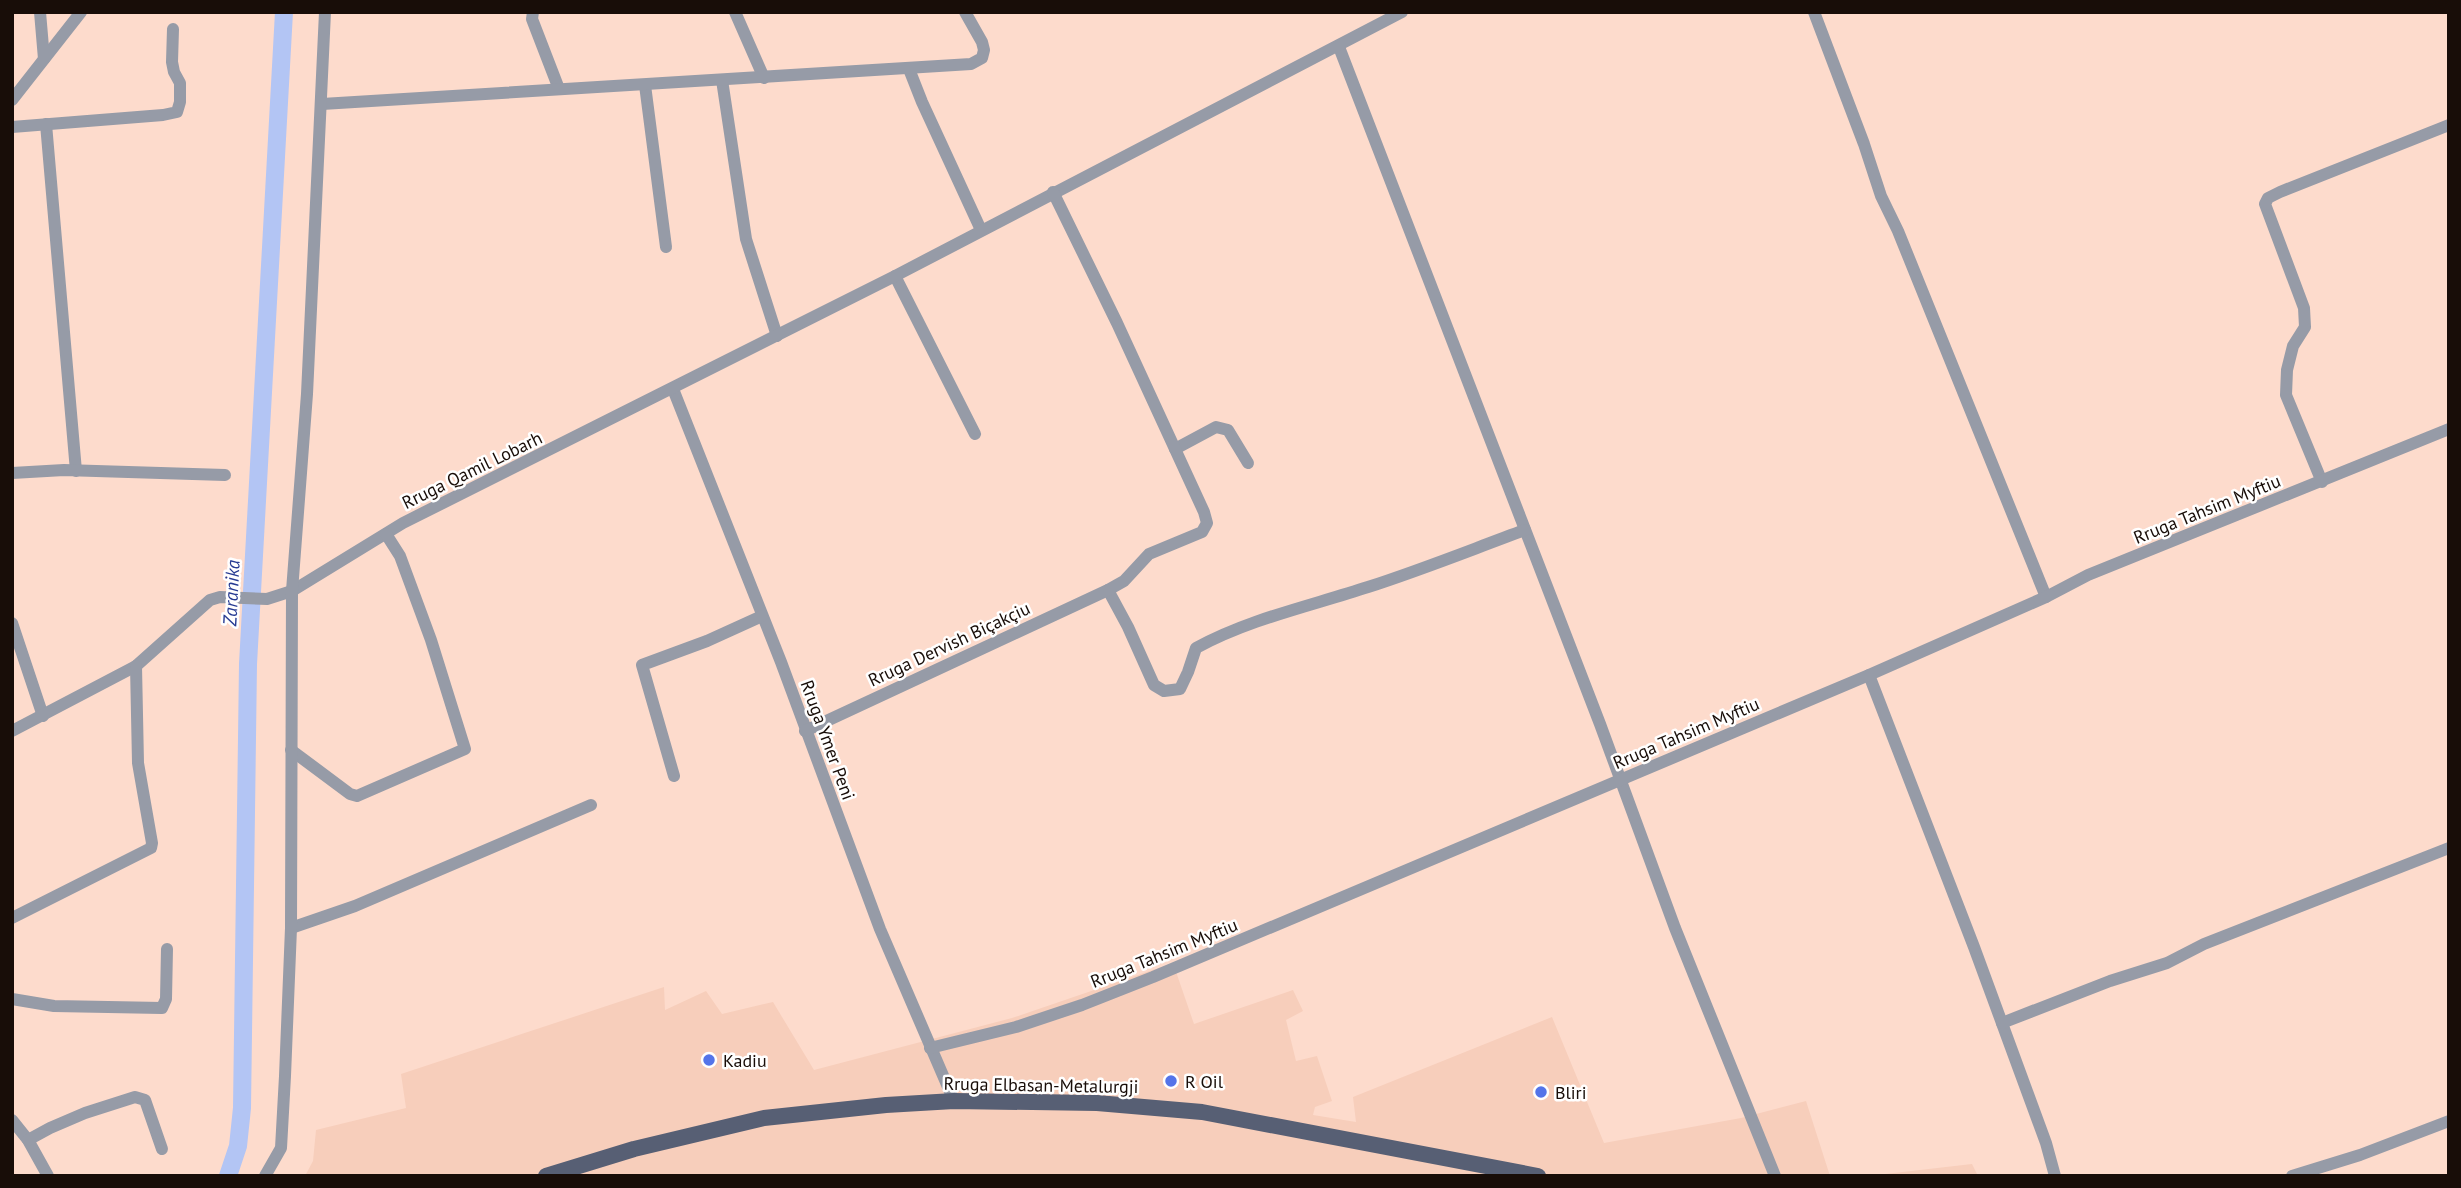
<svg xmlns="http://www.w3.org/2000/svg" width="2461" height="1188" font-family="'PT Sans',sans-serif">
  <style>
    .built { fill: #f7cebb }
    .lines { fill: none; stroke-linecap: round; stroke-linejoin: round }
    .river { stroke: #b3c5f4; stroke-width: 18 }
    .minor { stroke: #969ba7; stroke-width: 12 }
    .major { stroke: #575f74; stroke-width: 16 }
    .poi-dot { fill: #5474e9; stroke: #fff; stroke-width: 2.5 }
    .labels { text-anchor: middle; dominant-baseline: central; stroke-width: 5; stroke-linejoin: round; paint-order: stroke }
    .street-label { font-size: 18px; fill: #180d08; stroke: #fff }
    .poi-label { font-size: 18px; fill: #180d08; stroke: #fff; text-anchor: start }
    .water-label { font-size: 19px; font-style: italic; fill: #273b93; stroke: #fff }
  </style>
  <rect width="100%" height="100%" fill="#fddbcc"/>
  <g class="built">
    <polygon points="1173,963 1194,1024 1293,990 1303,1011 1286,1020 1296,1061 1317,1056 1332,1101 1315,1107 1313,1115 1356,1122 1353,1097 1552,1017 1604,1143 1741,1118 1806,1101 1830,1176 305,1176 313,1161 316,1130 406,1108 401,1074 664,987 665,1010 706,991 722,1014 773,1002 814,1070 1012,1018"/>
    <polygon points="1972,1164 1978,1176 1868,1176"/>
  </g>
  <g class="lines">
    <polyline class="river" points="228,1176 238,1146 242,1108 248,664 284,12"/>
    <g class="minor">
      <polyline points="40,12 44,59"/>
      <polyline points="533,12 532,19 559,89"/>
      <polyline points="735,12 764,78"/>
      <polyline points="1814,12 1864,144 1881,196 1898,231 2046,597"/>
      <polyline points="1339,47 1600,724 1675,928 1775,1176"/>
      <polyline points="909,69 922,102 981,230"/>
      <polyline points="722,80 746,239 777,336"/>
      <polyline points="645,85 666,247"/>
      <polyline points="12,100 81,12"/>
      <polyline points="322,104 971,64 982,58 984,50 982,42 965,12"/>
      <polyline points="46,124 76,471"/>
      <polyline points="12,127 163,115 177,112 180,102 180,83 174,72 172,62 173,29"/>
      <polyline points="895,276 975,434"/>
      <polyline points="673,389 781,662 880,929 954,1101"/>
      <polyline points="1175,449 1216,427 1228,430 1248,463"/>
      <polyline points="12,473 64,470 225,475"/>
      <polyline points="2322,482 2286,395 2287,370 2293,346 2305,327 2304,308 2265,204 2268,198 2280,192 2449,125"/>
      <path d="M1108 590 1128 627 1154 685 1164 691 1180 689 1188 672 1196 648C1249 619 1310 606 1368 587 1421 570 1473 549 1525 530"/>
      <polyline points="12,623 43,716"/>
      <polyline points="1869,675 1974,947 2046,1143 2055,1176"/>
      <polyline points="12,731 136,666 210,600 220,597 267,599 292,591 403,523 895,276 1402,12"/>
      <polyline points="805,731 1108,590 1124,581 1149,554 1202,532 1207,523 1204,512 1117,323 1053,192"/>
      <polyline points="291,750 350,794 357,796 465,749 431,640 400,556 386,534"/>
      <polyline points="674,776 642,665 707,641 762,616"/>
      <polyline points="12,918 151,848 152,843 138,763 136,666"/>
      <polyline points="291,928 355,906 591,805"/>
      <polyline points="12,999 54,1006 162,1008 166,999 167,949"/>
      <polyline points="2002,1023 2110,981 2167,963 2204,944 2449,848"/>
      <polyline points="930,1048 1016,1027 1082,1005 1153,977 1869,675 2046,597 2088,575 2449,429"/>
      <polyline points="12,1120 28,1140 48,1176"/>
      <polyline points="28,1140 50,1128 85,1113 135,1097 145,1100 162,1149"/>
      <polyline points="265,1176 281,1148 285,1076 291,928 292,591 307,394 325,12"/>
      <polyline points="2292,1176 2360,1155 2449,1121"/>
    </g>
    <polyline class="major" points="546,1176 634,1149 764,1118 886,1105 954,1101 1097,1103 1202,1112 1538,1176"/>
  </g>
  <g class="poi-dot">
    <circle cx="709" cy="1060" r="7"/>
    <circle cx="1171" cy="1081" r="7"/>
    <circle cx="1541" cy="1092" r="7"/>
  </g>
  <g class="labels">
    <g class="street-label">
      <text transform="translate(472 470) rotate(-26)">Rruga Qamil Lobarh</text>
      <text transform="translate(2207 509) rotate(-22)">Rruga Tahsim Myftiu</text>
      <text transform="translate(949 644) rotate(-25)">Rruga Dervish Biçakçiu</text>
      <text transform="translate(1686 733) rotate(-23)">Rruga Tahsim Myftiu</text>
      <text transform="translate(828 740) rotate(70)">Rruga Ymer Peni</text>
      <text transform="translate(1164 953) rotate(-22)">Rruga Tahsim Myftiu</text>
      <text transform="translate(1041 1085) rotate(1)">Rruga Elbasan-Metalurgji</text>
    </g>
    <g class="poi-label">
      <text x="723" y="1060">Kadiu</text>
      <text x="1185" y="1081">R Oil</text>
      <text x="1555" y="1092">Bliri</text>
    </g>
    <g class="water-label">
      <text transform="translate(231 593) rotate(-87)">Zaranika</text>
    </g>
  </g>
  <rect width="2461" height="1188" fill="none" stroke="#180d08" stroke-width="28"/>
</svg>
